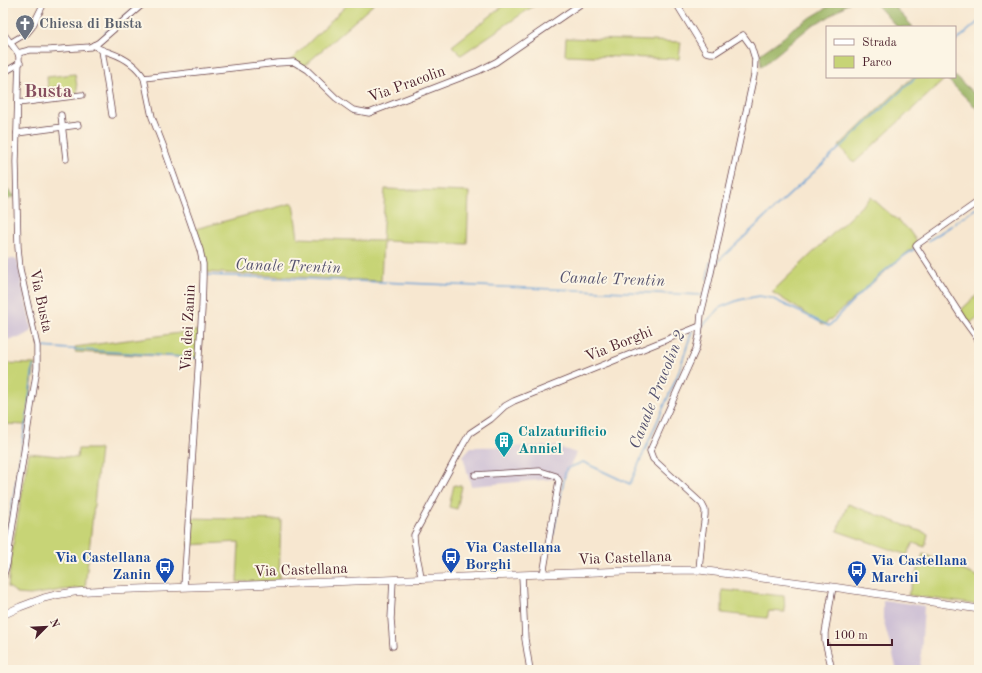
<svg xmlns="http://www.w3.org/2000/svg" width="982" height="673" font-family="'Old Standard TT',serif">
  <style>
    .industrial { fill: #ccbed4 }
    .green { fill: #c7d476; stroke: #887a50 }
    .forest { fill: #9db667; stroke: #746a49 }
    .lines { fill: none; stroke-linecap: round; stroke-linejoin: round }
    .stream { stroke: #669fd5; stroke-width: 1.5 }
    .minor-casing { stroke: #643d44; stroke-width: 7 }
    .major-casing { stroke: #643d44; stroke-width: 8 }
    .minor { stroke: #fff; stroke-width: 5.5 }
    .major { stroke: #fff; stroke-width: 7 }
    .labels { text-anchor: middle; dominant-baseline: central; stroke-width: 4; stroke-linejoin: round; paint-order: stroke }
    .worship-label { font-size: 15px; font-weight: bold; fill: #5b616d; stroke: #fcf5e5; text-anchor: start }
    .street-label { font-size: 15px; fill: #4a1f2b; stroke: #fcf5e5 }
    .culture-label { font-size: 15px; font-weight: bold; fill: #0d838f; stroke: #fcf5e5; text-anchor: start }
    .transit-label { font-size: 15px; font-weight: bold; fill: #164399; stroke: #fcf5e5; text-anchor: start }
    .water-label { font-size: 16px; font-style: italic; fill: #55526f; stroke: #fcf5e5 }
    .district-label { font-size: 19px; font-weight: bold; fill: #874f60; stroke: #fcf5e5 }
  </style>
  <rect width="100%" height="100%" fill="#fcf5e5"/>
  <filter id="ink" filterUnits="userSpaceOnUse"><feTurbulence type="fractalNoise" baseFrequency=".025" numOctaves="2"/><feDisplacementMap in="SourceGraphic" scale="8" xChannelSelector="R" yChannelSelector="G"/><feConvolveMatrix kernelMatrix="1 2 1 2 8 2 1 2 1" color-interpolation-filters="sRGB"/></filter>
  <filter id="wash" filterUnits="userSpaceOnUse"><feTurbulence type="fractalNoise" baseFrequency=".012" numOctaves="4" result="noise"/><feDisplacementMap in="SourceGraphic" scale="16" xChannelSelector="R" yChannelSelector="G"/><feGaussianBlur stdDeviation="0.9" result="paint"/><feColorMatrix in="noise" values="0 0 0 0 0 0 0 0 0 0 0 0 0 0 0 0 0 1.4 0 .05"/><feComposite in="paint" operator="in"/></filter>
  <g filter="url(#wash)">
    <rect width="100%" height="100%" fill="#f7e7d0"/>
    <g class="industrial">
      <polygon points="3,259 17,259 32,331 19,338 3,340"/>
      <polygon points="555,446 576,453 565,478 471,486 463,456 471,447"/>
      <polygon points="883,600 924,606 920,670 897,670 883,619"/>
    </g>
    <g class="green">
      <polygon points="349,3 375,3 303,67 288,63"/>
      <polygon points="507,3 538,3 461,55 452,46"/>
      <polygon points="566,38 681,42 679,59 565,55"/>
      <polygon points="75,74 78,93 48,97 47,89 58,87 48,88 47,77"/>
      <polygon points="913,77 945,77 946,78 854,163 839,146"/>
      <polygon points="385,189 469,192 467,244 383,241 381,281 204,272 205,257 195,229 293,203 298,238 382,241"/>
      <polygon points="871,197 883,208 908,229 918,243 824,325 772,292"/>
      <polygon points="979,293 979,316 969,324 961,310"/>
      <polygon points="202,330 199,358 75,352 75,347"/>
      <polygon points="3,363 35,364 26,425 3,424"/>
      <polygon points="78,449 100,449 85,588 62,590 30,595 17,594 13,590 8,587 12,550 29,453 77,458"/>
      <polygon points="454,485 462,486 457,509 449,507"/>
      <polygon points="848,504 928,534 925,547 913,543 907,555 837,531"/>
      <polygon points="191,518 281,520 279,581 237,582 239,542 189,545"/>
      <polygon points="923,554 979,577 979,605 908,595"/>
      <polygon points="722,590 784,596 785,612 769,611 767,618 722,613"/>
    </g>
    <g class="forest">
      <polygon points="833,3 849,3 827,18 812,25 761,67 760,54 784,37 793,28 820,12"/>
      <polygon points="875,3 891,3 913,27 897,27"/>
      <polygon points="955,76 979,98 979,111 945,77 955,77"/>
      <polygon points="5,188 15,196 3,202 3,190"/>
    </g>
    <g class="lines">
      <g class="stream">
        <polyline points="105,33 140,3"/>
        <polyline points="955,42 979,21"/>
        <polyline points="928,241 951,226 979,206"/>
        <polyline points="715,263 716,263 916,77"/>
        <polyline points="207,275 703,295"/>
        <polyline points="707,279 710,262 711,263"/>
        <path d="M702 326 721 307 739 300 759 296 771 298 829 326C856 298 883 268 916 248"/>
        <polyline points="41,347 197,358"/>
        <polyline points="553,535 566,469 583,462 630,484 678,374 692,331"/>
        <polyline points="3,547 5,548 28,408 33,366"/>
      </g>
    </g>
  </g>
  <g filter="url(#ink)">
    <g class="lines">
      <defs>
        <g id="minor">
          <polyline points="676,3 706,52 711,53 715,53 743,35 751,46 755,59 754,75 710,277 701,314 699,336 696,349 650,451 653,459 702,504 705,510 705,515 702,537 699,570"/>
          <polyline points="3,33 18,53 19,57 16,162 18,247 20,269 37,346 37,368 11,536 7,564 3,577"/>
          <polyline points="10,43 27,33 32,27 44,3"/>
          <path d="M94 45C99 50 105 51 111 53 125 58 137 66 144 78L277 63 294 62 307 70 336 98 353 110 369 113 478 71 496 62 582 3"/>
          <polyline points="102,50 112,115"/>
          <polyline points="18,53 30,50 49,50 90,47 98,43 144,3"/>
          <polyline points="3,73 20,63"/>
          <polyline points="144,78 152,117 163,145 190,221 200,250 203,264 203,277 202,309 184,587"/>
          <polyline points="18,103 82,95"/>
          <polyline points="61,115 66,159"/>
          <polyline points="17,133 78,125"/>
          <polyline points="979,201 918,244 916,246 963,319 979,341"/>
          <polyline points="475,475 540,471 556,476 559,481 558,486 543,575"/>
          <polyline points="522,575 525,639 530,670"/>
          <path d="M421 579C420 564 414 550 414 535L464 443 470 433 491 419 505 406 514 401 700 326"/>
          <polyline points="393,580 391,619 393,646"/>
          <polyline points="832,670 825,641 825,633 833,587"/>
        </g>
        <polyline id="major" points="3,615 20,607 44,598 56,595 74,592 107,590 249,585 626,571 699,570 833,587 979,609"/>
      </defs>
      <use href="#minor" class="minor-casing"/>
      <use href="#major" class="major-casing"/>
      <use href="#minor" class="minor"/>
      <use href="#major" class="major"/>
    </g>
  </g>
  <defs>
    <symbol id="church-pin" viewBox="-11 -11 22 30"><path d="M0 17L-7.5 6A9.5 9.5 0 1 1 7.5 6Z" fill="#6b7280" stroke="#fcf5e5"/><path d="M-1.2-6h2.4v3.5h3.3v2.4h-3.3V6h-2.4V-.1h-3.3v-2.4h3.3Z" fill="#fff"/></symbol>
    <symbol id="building-pin" viewBox="-11 -11 22 30"><path d="M0 17L-7.5 6A9.5 9.5 0 1 1 7.5 6Z" fill="#0f9aa8" stroke="#fcf5e5"/><path d="M-4-6H4V6H1V3H-1V6H-4ZM-2.5-4.3h1.7v1.8h-1.7ZM.8-4.3h1.7v1.8H.8ZM-2.5-1h1.7V.8h-1.7ZM.8-1h1.7V.8H.8Z" fill="#fff"/></symbol>
    <symbol id="bus-pin" viewBox="-11 -11 22 30"><path d="M0 17L-7.5 6A9.5 9.5 0 1 1 7.5 6Z" fill="#1a4fb4" stroke="#fcf5e5"/><path d="M-5-6H5V4H4V6H2V4H-2V6H-4V4H-5ZM-3.5-4V0h7V-4ZM-3.5 1.2v1.5H-2V1.2ZM2 1.2v1.5H3.5V1.2Z" fill="#fff"/></symbol>
  </defs>
  <g fill-rule="evenodd">
    <use href="#church-pin" x="14" y="13" width="22" height="30"/>
    <use href="#building-pin" x="493" y="430" width="22" height="30"/>
    <use href="#bus-pin" x="440" y="546" width="22" height="30"/>
    <use href="#bus-pin" x="154" y="556" width="22" height="30"/>
    <use href="#bus-pin" x="846" y="559" width="22" height="30"/>
  </g>
  <g class="labels">
    <g class="worship-label">
      <text x="39" y="24">Chiesa di Busta</text>
    </g>
    <g class="street-label">
      <text transform="translate(407 85) rotate(-20)">Via Pracolin</text>
      <text transform="translate(40 301) rotate(78)">Via Busta</text>
      <text transform="translate(189 328) rotate(-87)">Via dei Zanin</text>
      <text transform="translate(619 345) rotate(-22)">Via Borghi</text>
      <text transform="translate(625 559) rotate(-2)">Via Castellana</text>
      <text transform="translate(301 571) rotate(-2)">Via Castellana</text>
    </g>
    <g class="culture-label">
      <text x="518" y="432">Calzaturificio<tspan x="518" dy="17">Anniel</tspan></text>
    </g>
    <g class="transit-label">
      <text x="465" y="548">Via Castellana<tspan x="465" dy="17">Borghi</tspan></text>
      <text x="151" y="558" text-anchor="end">Via Castellana<tspan x="151" dy="17">Zanin</tspan></text>
      <text x="871" y="561">Via Castellana<tspan x="871" dy="17">Marchi</tspan></text>
    </g>
    <g class="water-label">
      <text transform="translate(288 267) rotate(2)">Canale Trentin</text>
      <text transform="translate(612 280) rotate(2)">Canale Trentin</text>
      <text transform="translate(658 390) rotate(-68)">Canale Pracolin 2</text>
    </g>
    <g class="district-label">
      <text x="48" y="92">Busta</text>
    </g>
  </g>
  <rect width="982" height="673" fill="none" stroke="#fcf5e5" stroke-width="16"/>
  <rect x="826" y="26" width="130" height="52" fill="#fcf5e5" stroke="#b59f9b"/>
  <rect x="834" y="39" width="20" height="6" fill="#ffffff" stroke="#b59f9b"/>
  <text x="862" y="46" font-size="12" fill="#4a1f2b">Strada</text>
  <rect x="834" y="56" width="20" height="12" fill="#c7d476" stroke="#b59f9b"/>
  <text x="862" y="66" font-size="12" fill="#4a1f2b">Parco</text>
  <g transform="translate(46 627) rotate(66)" stroke="#fcf5e5" stroke-width="3" paint-order="stroke">
  <path d="M0-3L7 15L0 10L-7 15Z" fill="#4a1f2b"/>
  <text y="-6" font-size="11" font-weight="bold" text-anchor="middle" fill="#4a1f2b">N</text>
  </g>
  <path d="M828 639v6h64v-6" fill="none" stroke="#4a1f2b" stroke-width="2"/>
  <text x="834" y="639" font-size="12" fill="#4a1f2b" stroke="#fcf5e5" stroke-width="3" paint-order="stroke">100 m</text>
</svg>
